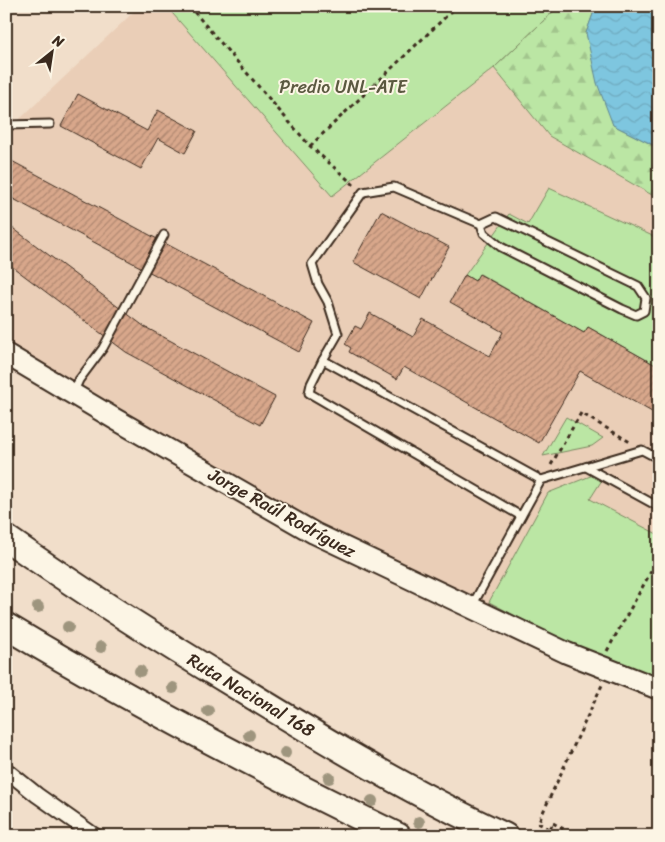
<svg xmlns="http://www.w3.org/2000/svg" width="665" height="842" font-family="Sriracha,sans-serif">
  <style>
    .built { fill: #eaceb7 }
    .green { fill: #bbe6a4; stroke: #7b8861 }
    .forest { fill: url(#forest-firs); stroke: #7b8861 }
    .water { fill: url(#water-waves); stroke: #638892 }
    .building { fill: url(#building-hatch); stroke: #3b2a1e }
    .lines { fill: none; stroke-linecap: round; stroke-linejoin: round }
    .lane-casing { stroke: #3b2a1e; stroke-width: 11 }
    .street-casing { stroke: #3b2a1e; stroke-width: 18 }
    .secondary-casing { stroke: #3b2a1e; stroke-width: 24 }
    .highway-casing { stroke: #3b2a1e; stroke-width: 29 }
    .path { stroke: #3b2a1e; stroke-width: 3; stroke-dasharray: 4 4; stroke-linecap: butt }
    .lane { stroke: #fcf5e5; stroke-width: 7 }
    .street { stroke: #fcf5e5; stroke-width: 14 }
    .secondary { stroke: #fcf5e5; stroke-width: 20 }
    .highway { stroke: #fcf5e5; stroke-width: 25 }
    .path-bridge { stroke: #3b2a1e; stroke-width: 3; stroke-dasharray: 4 4; stroke-linecap: butt }
    .tree { fill: #9e957e }
    .labels { text-anchor: middle; dominant-baseline: central; stroke-width: 4; stroke-linejoin: round; paint-order: stroke }
    .park-label { font-size: 18px; fill: #5b5940; stroke: #fcf5e5 }
    .street-label { font-size: 18px; fill: #3b2a1e; stroke: #fcf5e5 }
  </style>
  <defs>
    <pattern id="forest-firs" width="22" height="20" patternUnits="userSpaceOnUse" patternTransform="scale(1.25)"><rect width="22" height="20" fill="#bbe6a4"/><path d="M5 1l3.5 6h-7zM16 11l3.5 6h-7z" fill="#a2c58d"/></pattern>
    <pattern id="water-waves" width="16" height="10" patternUnits="userSpaceOnUse" patternTransform="scale(1.25)"><rect width="16" height="10" fill="#7ec6df"/><path d="M0 5q4-4 8 0t8 0" fill="none" stroke="#6eaabf"/></pattern>
    <pattern id="building-hatch" width="6" height="6" patternUnits="userSpaceOnUse" patternTransform="scale(1.25)"><rect width="6" height="6" fill="#d8a78b"/><path d="M-1 1l2-2M0 6l6-6M5 7l2-2" fill="none" stroke="#b08871"/></pattern>
  </defs>
  <rect width="100%" height="100%" fill="#f1deca"/>
  <filter id="ink" filterUnits="userSpaceOnUse"><feTurbulence type="fractalNoise" baseFrequency=".02" numOctaves="2"/><feDisplacementMap in="SourceGraphic" scale="10" xChannelSelector="R" yChannelSelector="G"/><feConvolveMatrix kernelMatrix="1 2 1 2 8 2 1 2 1" color-interpolation-filters="sRGB"/></filter>
  <g filter="url(#ink)">
    <polygon class="built" points="140,6 166,6 332,196 494,68 549,136 659,199 659,690 470,609 6,351 6,132"/>
    <g class="green">
      <polygon points="166,6 559,6 494,68 332,196"/>
      <polygon points="549,188 659,239 659,367 588,327 584,333 480,274 475,281 465,275 509,214 528,224"/>
      <polygon points="566,417 603,438 592,446 543,456"/>
      <polygon points="593,475 602,480 590,499 659,535 659,685 578,648 489,602 548,493"/>
    </g>
    <polygon class="forest" points="559,6 596,6 586,33 613,125 659,148 659,199 549,136 494,68"/>
    <polygon class="water" points="596,6 659,6 659,148 613,125 597,83 586,33"/>
    <g class="building">
      <polygon points="78,94 147,131 158,110 197,131 185,153 158,138 141,169 61,126"/>
      <polygon points="8,159 314,323 299,352 6,195 6,163"/>
      <polygon points="381,211 449,247 421,299 353,262"/>
      <polygon points="6,223 145,327 275,397 260,425 126,352 6,262"/>
      <polygon points="479,274 584,333 588,327 659,367 659,416 580,371 539,443 404,367 397,379 349,352 351,348 345,344 355,326 361,329 370,313 413,337 423,319 490,356 503,332 450,302 465,275 475,281"/>
    </g>
    <g class="lines">
      <defs>
        <g id="lane">
          <polyline points="6,125 50,124"/>
          <polyline points="323,360 338,334 328,302 318,284 312,264 363,192 394,187 481,224 496,217 638,286 646,298 644,311 636,315 622,309 501,247 484,233 481,224"/>
          <polyline points="74,391 79,380 103,348 164,235"/>
          <polyline points="586,467 659,507"/>
          <polyline points="521,516 309,393 311,384 323,360 541,480"/>
          <polyline points="472,606 541,480 642,450 659,459"/>
        </g>
        <polyline id="street" points="6,770 37,795 95,836"/>
        <polyline id="secondary" points="6,354 115,419 314,533 567,653 659,689"/>
        <g id="highway">
          <path d="M6 538C83 592 161 641 241 689 327 742 414 794 505 836"/>
          <path d="M6 626C133 702 264 771 398 836"/>
        </g>
      </defs>
      <use href="#lane" class="lane-casing"/>
      <use href="#street" class="street-casing"/>
      <use href="#secondary" class="secondary-casing"/>
      <use href="#highway" class="highway-casing"/>
      <g class="path">
        <polyline points="189,6 310,146 354,185"/>
        <polyline points="310,146 457,6"/>
        <polyline points="551,465 581,413 630,442"/>
        <polyline points="607,651 659,557"/>
        <polyline points="553,823 576,836"/>
        <polyline points="563,836 538,823 602,685"/>
      </g>
      <use href="#lane" class="lane"/>
      <use href="#street" class="street"/>
      <use href="#secondary" class="secondary"/>
      <use href="#highway" class="highway"/>
      <polyline class="path-bridge" points="547,836 553,823"/>
    </g>
    <g class="tree">
      <circle cx="38" cy="607" r="6"/>
      <circle cx="68" cy="627" r="6"/>
      <circle cx="101" cy="647" r="6"/>
      <circle cx="140" cy="671" r="6"/>
      <circle cx="173" cy="688" r="6"/>
      <circle cx="208" cy="711" r="6"/>
      <circle cx="249" cy="735" r="6"/>
      <circle cx="285" cy="753" r="6"/>
      <circle cx="329" cy="778" r="6"/>
      <circle cx="372" cy="801" r="6"/>
      <circle cx="419" cy="822" r="6"/>
    </g>
  </g>
  <g class="labels">
    <g class="park-label">
      <text x="343" y="87">Predio UNL-ATE</text>
    </g>
    <g class="street-label">
      <text transform="translate(282 513) rotate(29)">Jorge Raúl Rodríguez</text>
      <text transform="translate(251 695) rotate(31)">Ruta Nacional 168</text>
    </g>
  </g>
  <rect width="665" height="842" fill="none" stroke="#fcf5e5" stroke-width="25"/>
  <rect x="12" y="12" width="640" height="817" fill="none" stroke="#3b2a1e" stroke-width="2" filter="url(#ink)"/>
  <g transform="translate(52 52) rotate(30)" stroke="#fcf5e5" stroke-width="4" paint-order="stroke">
  <path d="M0-4L9 19L0 12L-9 19Z" fill="#3b2a1e"/>
  <text y="-8" font-size="14" font-weight="bold" text-anchor="middle" fill="#3b2a1e">N</text>
  </g>
</svg>
